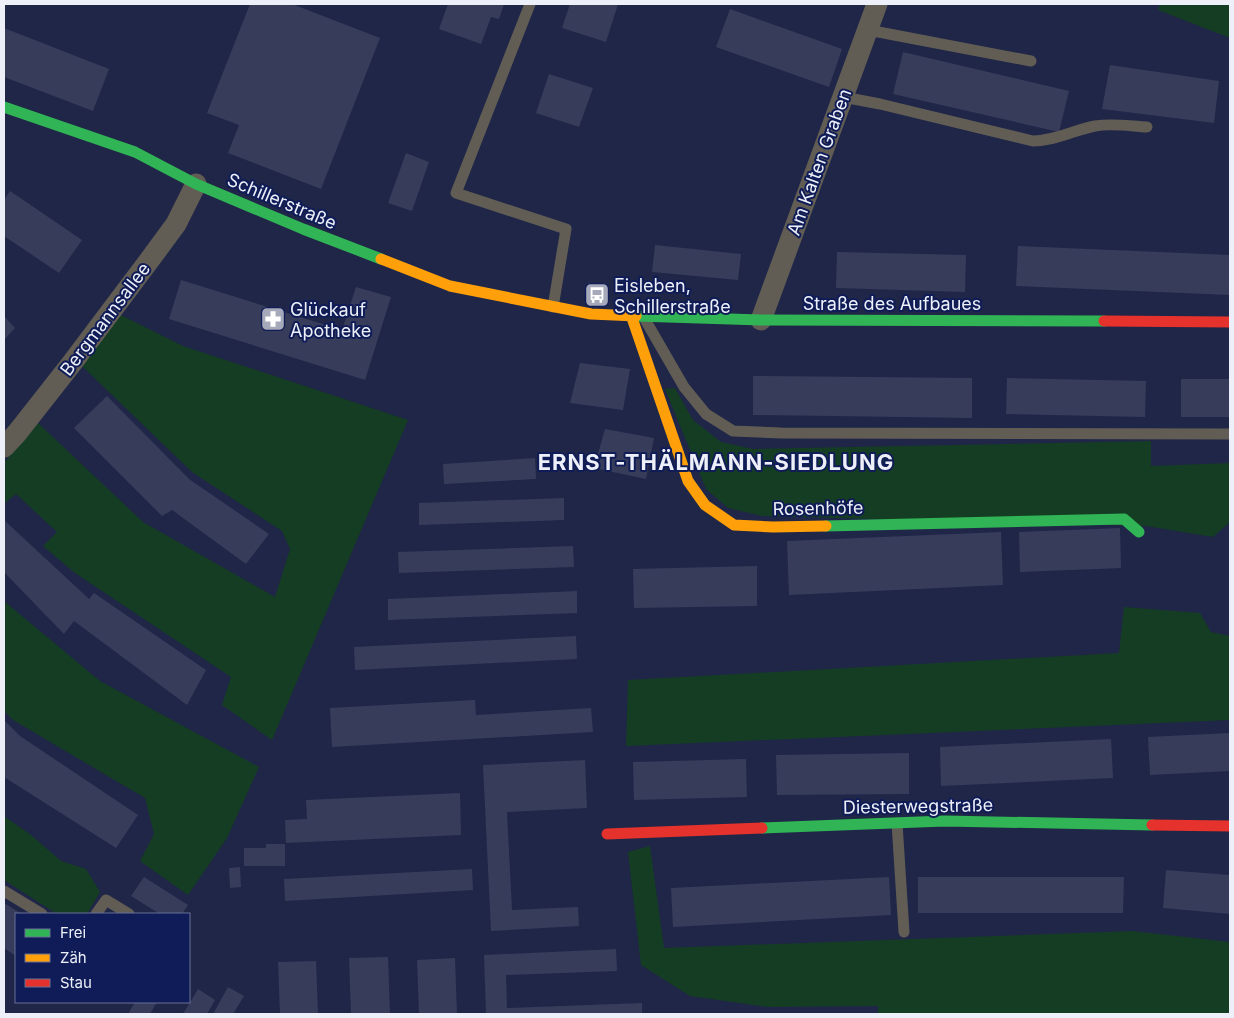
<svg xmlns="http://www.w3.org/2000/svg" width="1234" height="1018" font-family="Inter,sans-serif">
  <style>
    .green { fill: #153d24 }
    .building { fill: #373c5b }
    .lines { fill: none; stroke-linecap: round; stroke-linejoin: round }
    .lane { stroke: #615d55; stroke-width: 11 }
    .street { stroke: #615d55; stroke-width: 21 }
    .fast { stroke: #30b455; stroke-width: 11 }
    .slow { stroke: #ff9f0a; stroke-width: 11 }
    .jam { stroke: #e5322d; stroke-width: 11 }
    .labels { text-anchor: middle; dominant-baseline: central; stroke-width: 4; stroke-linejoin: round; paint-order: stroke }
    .street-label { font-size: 18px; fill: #edf0f8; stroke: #0f1c57 }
    .poi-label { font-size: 18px; fill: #edf0f8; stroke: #0f1c57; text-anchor: start }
    .district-label { font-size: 22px; font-weight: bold; letter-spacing: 1px; fill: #edf0f8; stroke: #0f1c57 }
  </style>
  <rect width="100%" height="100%" fill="#1f2647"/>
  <g class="green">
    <polygon points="1160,4 1230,4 1230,38 1158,10"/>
    <polygon points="121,315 183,346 408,420 272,740 222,705 231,677 75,573 43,546 57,532 16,494 4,504 4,463 37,422 143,522 275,597 290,549 282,531 192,472 82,366"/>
    <polygon points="675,388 693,420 721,442 753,449 1151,441 1151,466 1230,463 1230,522 1213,537 1146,526 762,516 728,508 706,489 665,389"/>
    <polygon points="4,601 100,681 259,767 227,838 188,895 140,861 154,834 145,798 13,720 4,711"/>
    <polygon points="1124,607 1200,613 1211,632 1230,636 1230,720 626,746 628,680 1119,653"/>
    <polygon points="4,816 31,835 61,861 86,869 100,892 87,914 57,914 4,880"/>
    <polygon points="650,846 664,948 1132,931 1230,942 1230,1014 878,1014 878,1006 768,1007 690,996 641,965 628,852"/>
  </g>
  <g class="building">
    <polygon points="250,4 292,4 380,38 321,189 228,153 239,125 207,113"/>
    <polygon points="448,4 504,4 499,19 491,17 481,44 439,29"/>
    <polygon points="570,4 618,4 606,42 562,28"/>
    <polygon points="730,9 842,49 829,87 716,47"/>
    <polygon points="4,28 109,69 93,111 4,77"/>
    <polygon points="903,52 1069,91 1059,132 893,94"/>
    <polygon points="1110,65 1219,81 1214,123 1102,109"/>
    <polygon points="549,74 593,88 579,127 536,113"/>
    <polygon points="406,153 429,162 412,211 388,203"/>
    <polygon points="10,191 82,240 59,273 4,236 4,200"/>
    <polygon points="655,245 741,254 738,280 652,272"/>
    <polygon points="1018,246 1230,255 1230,295 1016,286"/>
    <polygon points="837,252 966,255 965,292 836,288"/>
    <polygon points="181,280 342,330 356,287 391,297 365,380 169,319"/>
    <polygon points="4,316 15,328 4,340"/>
    <polygon points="580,363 630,369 623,410 570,403"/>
    <polygon points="753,376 972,378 972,418 753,415"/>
    <polygon points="1007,378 1146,381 1145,417 1006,414"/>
    <rect x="1181" y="379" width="49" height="38"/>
    <polygon points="107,396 189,479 269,534 246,564 172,510 162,516 74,428"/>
    <polygon points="605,429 654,438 646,479 594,468"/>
    <polygon points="535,458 536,479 444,484 443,464"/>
    <polygon points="564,498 564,520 419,525 419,503"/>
    <polygon points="4,520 89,599 94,593 206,670 187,705 74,621 64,634 4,572"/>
    <polygon points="1120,528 1121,568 1020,572 1019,532"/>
    <polygon points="1001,532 1003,585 789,595 787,541"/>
    <polygon points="573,546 574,567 399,573 398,552"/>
    <polygon points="757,566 757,606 634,608 633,569"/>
    <polygon points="577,591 577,613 388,620 388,599"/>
    <polygon points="576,636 577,659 355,670 354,647"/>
    <polygon points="475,700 476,715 591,708 593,732 332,747 330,708"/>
    <polygon points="4,720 20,736 138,815 116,848 4,777"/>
    <polygon points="1230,733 1230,771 1150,775 1148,737"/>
    <polygon points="1111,739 1113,778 941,786 940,747"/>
    <polygon points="909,753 909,794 777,795 776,755"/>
    <polygon points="746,759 747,797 634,800 633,762"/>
    <polygon points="585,760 587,808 507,812 512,910 578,907 579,926 491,931 483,765"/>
    <polygon points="460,793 461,835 286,843 285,820 307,819 306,800"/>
    <polygon points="266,844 285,844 285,866 244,866 244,848 266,848"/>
    <polygon points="240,867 241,887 230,888 229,868"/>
    <polygon points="472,869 473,890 285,901 284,879"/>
    <polygon points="1166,870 1230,875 1230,914 1163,908"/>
    <polygon points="144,877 188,905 182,914 160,914 131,896"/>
    <polygon points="889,877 891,915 673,927 671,888"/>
    <polygon points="918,877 1124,877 1123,913 918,913"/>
    <polygon points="4,903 22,914 16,914 16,956 4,948"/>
    <polygon points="616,949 617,971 506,975 507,1008 642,1003 642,1014 486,1014 484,955"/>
    <polygon points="388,957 390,1014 351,1014 349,958"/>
    <polygon points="455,958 457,1014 419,1014 417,960"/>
    <polygon points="316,961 318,1014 280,1014 278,962"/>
    <polygon points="228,987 244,996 233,1014 213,1014"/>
    <polygon points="198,989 215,1000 207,1014 183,1014"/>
    <polygon points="135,1002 157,1002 150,1014 128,1014"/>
  </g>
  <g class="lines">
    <g class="lane">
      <polyline points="530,4 456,193 566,229 553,307"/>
      <polyline points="868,30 1031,61"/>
      <path d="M843 97 880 104 1033 141C1055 141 1074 130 1095 126 1112 123 1129 126 1147 127"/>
      <polyline points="643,316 684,387 706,414 733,431 781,433 1230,434"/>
      <polyline points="897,823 904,932"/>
      <polyline points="4,891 42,914"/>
      <polyline points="96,914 106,900 129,914"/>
    </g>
    <g class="street">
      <polyline points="761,320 877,4"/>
      <polyline points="4,447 17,433 72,363 148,262 176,224 196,184"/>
    </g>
    <g class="fast">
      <polyline points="4,107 135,152 196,184 303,229 381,259"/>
      <polyline points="636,316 761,320 1104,321"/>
      <polyline points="826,526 1124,519 1139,532"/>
      <polyline points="762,828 945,821 1152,825"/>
    </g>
    <g class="slow">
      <polyline points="381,259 450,286 591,314 636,316"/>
      <polyline points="631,315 688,481 705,505 734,525 773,527 826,526"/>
    </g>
    <g class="jam">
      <polyline points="1104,321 1230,322"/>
      <polyline points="1152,825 1230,826"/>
      <polyline points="607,834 762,828"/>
    </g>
  </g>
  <defs>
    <symbol id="bus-square" viewBox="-11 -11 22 22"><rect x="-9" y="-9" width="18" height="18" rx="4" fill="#a5a9ba" stroke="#0f1c57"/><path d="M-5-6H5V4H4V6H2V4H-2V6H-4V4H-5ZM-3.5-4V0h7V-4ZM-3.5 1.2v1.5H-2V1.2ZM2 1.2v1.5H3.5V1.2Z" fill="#fff"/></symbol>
    <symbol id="pharmacy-square" viewBox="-11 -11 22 22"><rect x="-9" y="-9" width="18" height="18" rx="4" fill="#a5a9ba" stroke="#0f1c57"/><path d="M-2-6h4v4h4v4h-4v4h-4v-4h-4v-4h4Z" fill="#fff"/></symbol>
  </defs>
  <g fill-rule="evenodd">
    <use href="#bus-square" x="583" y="281" width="28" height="28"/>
    <use href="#pharmacy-square" x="259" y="305" width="28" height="28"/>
  </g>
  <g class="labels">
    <g class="street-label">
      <text transform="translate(819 162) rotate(-70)">Am Kalten Graben</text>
      <text transform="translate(282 201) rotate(23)">Schillerstraße</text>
      <text x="892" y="303">Straße des Aufbaues</text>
      <text transform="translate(105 319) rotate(-53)">Bergmannsallee</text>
      <text transform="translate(818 508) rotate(-1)">Rosenhöfe</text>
      <text transform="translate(918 806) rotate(-1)">Diesterwegstraße</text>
    </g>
    <g class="poi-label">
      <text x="614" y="285">Eisleben,<tspan x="614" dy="21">Schillerstraße</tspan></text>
      <text x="290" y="309">Glückauf<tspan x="290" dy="21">Apotheke</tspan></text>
    </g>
    <g class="district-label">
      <text x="716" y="462">ERNST-THÄLMANN-SIEDLUNG</text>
    </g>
  </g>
  <rect width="1234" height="1018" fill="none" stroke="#edf0f8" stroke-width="10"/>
  <rect x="15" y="913" width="175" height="90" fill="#0f1c57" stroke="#687197"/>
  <rect x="25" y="929" width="25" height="8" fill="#30b455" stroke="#687197"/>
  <text x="60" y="938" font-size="15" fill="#edf0f8">Frei</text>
  <rect x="25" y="954" width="25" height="8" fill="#ff9f0a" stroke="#687197"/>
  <text x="60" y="963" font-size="15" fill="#edf0f8">Zäh</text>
  <rect x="25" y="979" width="25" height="8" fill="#e5322d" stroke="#687197"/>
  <text x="60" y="988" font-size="15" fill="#edf0f8">Stau</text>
</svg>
